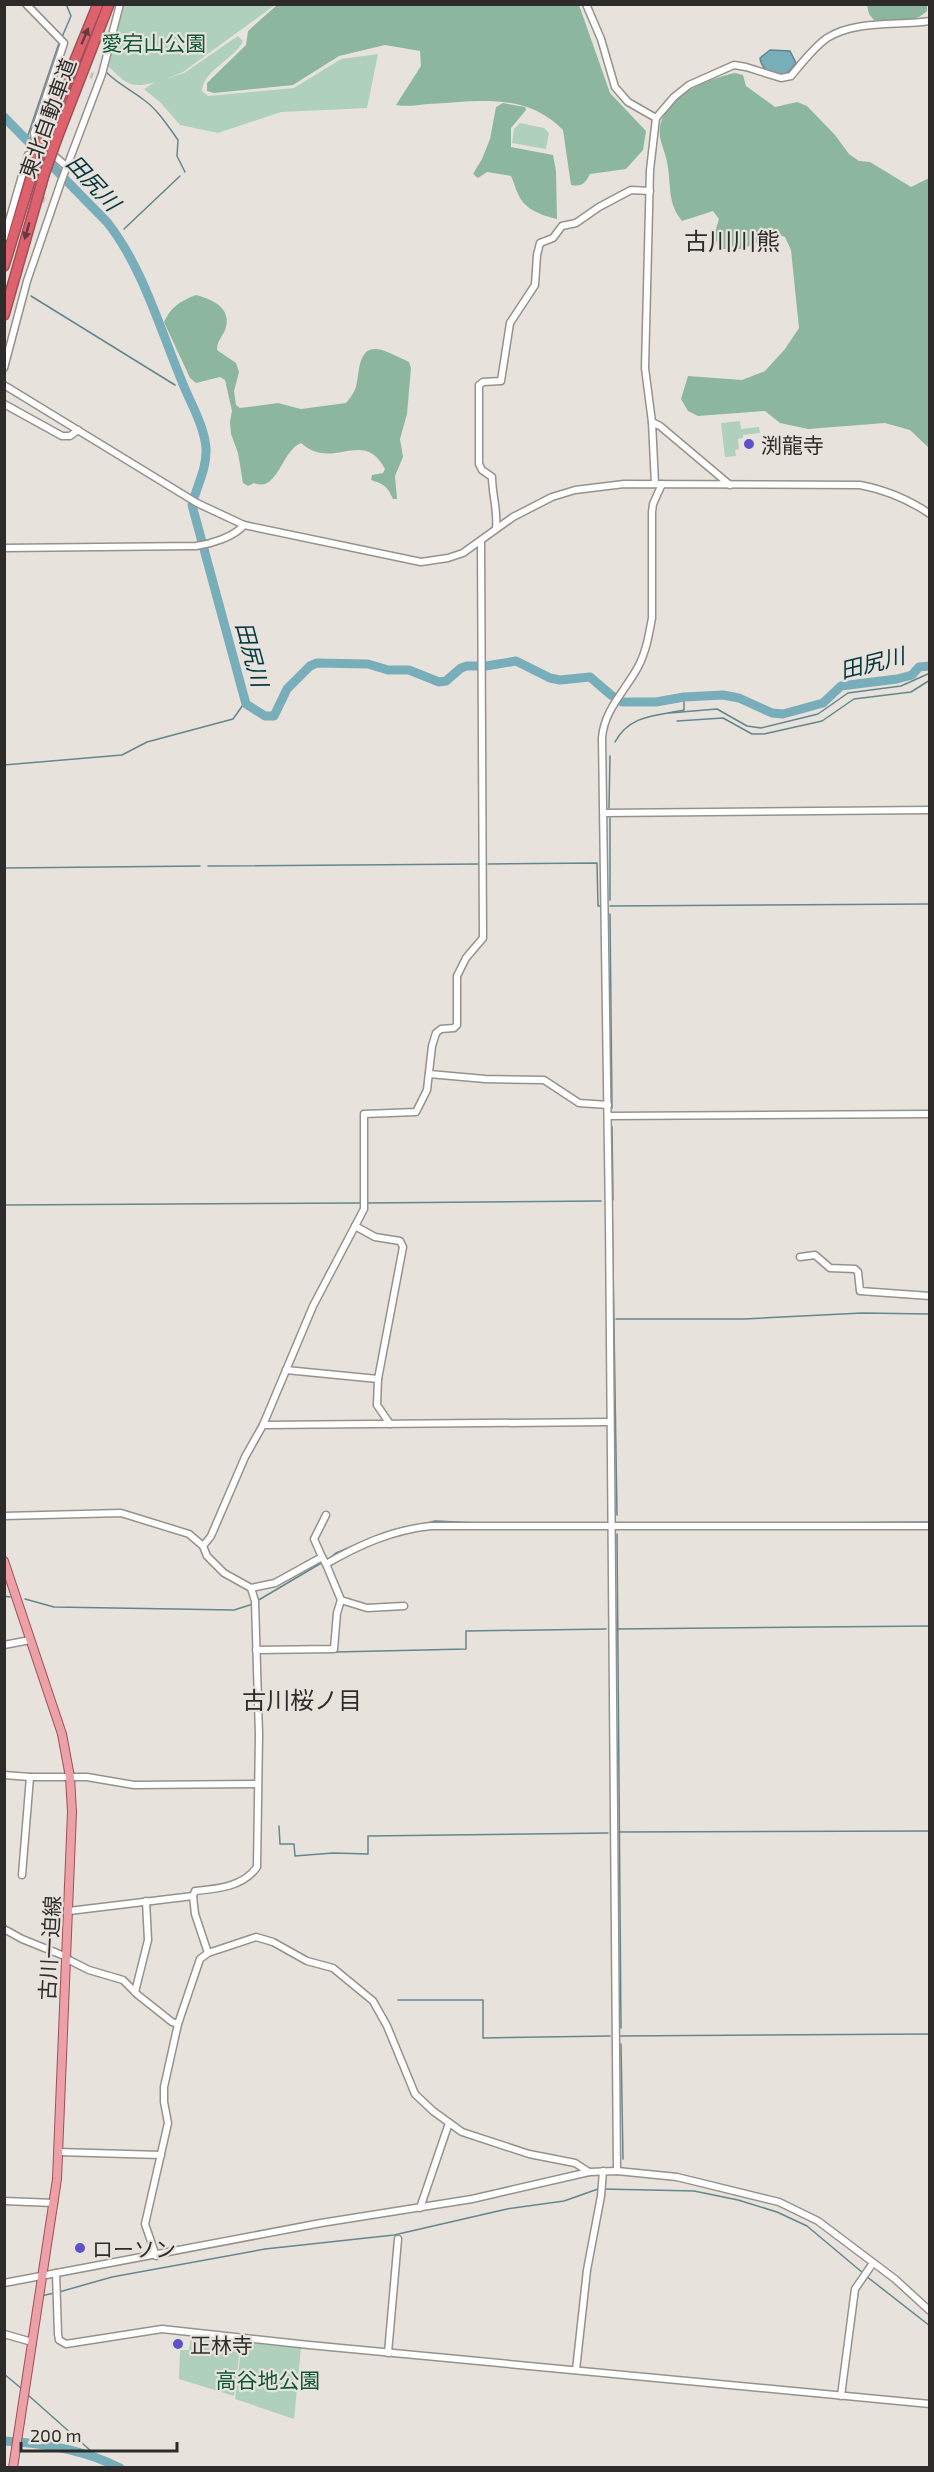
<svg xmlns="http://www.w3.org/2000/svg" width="934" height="2472" font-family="'Exo 2','Noto Sans JP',sans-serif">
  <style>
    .green { fill: #aed0bc }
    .forest { fill: #8cb79e }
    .water { fill: #78aeb9; stroke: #62878e; stroke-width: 1.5 }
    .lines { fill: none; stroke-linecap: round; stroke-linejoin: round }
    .stream { stroke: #62878e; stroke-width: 1.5 }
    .river { stroke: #78aeb9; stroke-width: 9 }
    .minor-tunnel { stroke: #c3beb8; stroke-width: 6; stroke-dasharray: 6 3; stroke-linecap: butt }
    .minor-casing { stroke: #97918c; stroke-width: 9 }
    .major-casing { stroke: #a04f56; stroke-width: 10 }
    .highway-casing { stroke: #a04f56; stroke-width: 12 }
    .minor { stroke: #fff; stroke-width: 6 }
    .major { stroke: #eba1a7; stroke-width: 8 }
    .highway { stroke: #de626d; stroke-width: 9 }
    .highway-bridge-casing { stroke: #a04f56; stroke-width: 12; stroke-linecap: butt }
    .highway-bridge { stroke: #de626d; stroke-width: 9 }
    .oneway { fill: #633c3e }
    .poi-dot { fill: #5e52ca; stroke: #e8e2dc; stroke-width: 2 }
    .labels { text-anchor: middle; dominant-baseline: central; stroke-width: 4.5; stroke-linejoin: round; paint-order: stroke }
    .park-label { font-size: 21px; fill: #0c5839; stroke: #e8e2dc }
    .street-label { font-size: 21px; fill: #2e2c2a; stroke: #e8e2dc }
    .poi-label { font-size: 21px; fill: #2e2c2a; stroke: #e8e2dc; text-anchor: start }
    .water-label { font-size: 22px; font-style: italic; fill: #023740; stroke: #e8e2dc }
    .quarter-label { font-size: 24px; fill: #2e2c2a; stroke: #e8e2dc }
  </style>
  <rect width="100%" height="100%" fill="#e8e2dc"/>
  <g class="green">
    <path d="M123 4 275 5 183 72 165 79 184 73 238 36 243 41C234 60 204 69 202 91L208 96 294 88 341 59 378 54 367 108 281 112 218 133 180 125 161 103 144 89 155 82C129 90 125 82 107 65Z"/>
    <polygon points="520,123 544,128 549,133 546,149 512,143 514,129"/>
    <polygon points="740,421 741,429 759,427 760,433 743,435 743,438 738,439 739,449 735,450 736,456 725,457 721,423"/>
    <polygon points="191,2337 241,2341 234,2396 179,2379 180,2350 189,2350"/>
    <polygon points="242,2342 301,2348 294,2419 235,2399"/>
  </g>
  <g class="forest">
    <path d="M277 5H579L610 93 646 131 643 150 626 169 590 174C585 183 583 187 571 185L563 130C526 92 477 101 428 104 418 105 406 107 396 105L421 66 420 51 385 45 339 56 293 85 214 93 207 91V83L246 45 248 31Z"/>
    <path d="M867 5H927V11C914 24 891 23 874 20L869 14Z"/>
    <path d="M735 73 743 75 746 86 775 107 797 102 807 106 835 135 849 154 859 161 870 162 911 187 929 178V448L910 430 885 423 808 429 780 423 765 411 698 416 688 411 681 399 688 376 742 380 765 371 785 349 799 328 791 250 785 237 774 233C756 244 739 254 719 248L714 235 719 219 713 211 682 221C668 204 671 188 668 168 667 157 662 147 660 137 656 99 706 79 735 73Z"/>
    <path d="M503 103 525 107 526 110 511 128V147L553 155 556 171 557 219C541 215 525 210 518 194 515 188 514 182 511 176L487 172 478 178 473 174 482 159 490 139 496 107Z"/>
    <path d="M196 295C211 299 231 307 226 327 224 336 217 339 217 350L236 363 239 372 234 391 236 405 240 408 278 403 301 409 346 403C350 398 354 393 356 387 360 372 357 343 382 350 391 353 400 358 409 362L411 368 407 414 400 439 403 457 395 476 397 499H393C388 487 384 484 371 480L372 475 383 473 385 469C363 427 333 472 301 443 281 451 278 493 254 483L248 486 243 483 238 453 231 434 230 422 232 411 225 380 220 377 196 383 190 378 164 322C171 307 180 301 196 295Z"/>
  </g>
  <path class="water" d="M770 50 790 51 796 63C793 67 790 72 786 74 775 79 761 69 760 58Z"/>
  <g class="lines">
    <g class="stream">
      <polyline points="62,37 71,16 66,4"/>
      <path d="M106 72C118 84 131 90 144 100 158 110 168 126 178 140L177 156 185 172"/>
      <polyline points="27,138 59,43"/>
      <polyline points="124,229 180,176"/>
      <polyline points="118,235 118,234"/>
      <polyline points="31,296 175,385"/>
      <polyline points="179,384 182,383"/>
      <polyline points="669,713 717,709 747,726 761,728 818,714 848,693 901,686 930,673"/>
      <polyline points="677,721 723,718 752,734 764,734 822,721 854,699 911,692 930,680"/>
      <path d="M615 742C630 714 657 716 684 710V697"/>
      <polyline points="4,765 122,755 147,742 233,719 243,705 246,704"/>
      <polyline points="609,808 610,756"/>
      <polyline points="610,818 610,900"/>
      <polyline points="488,864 597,863 598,906 600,906"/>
      <polyline points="208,866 479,864"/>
      <polyline points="4,868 200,866"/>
      <polyline points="610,906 930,904"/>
      <polyline points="610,914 612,1108"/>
      <polyline points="612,1127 613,1200"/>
      <polyline points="612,1201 617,1515"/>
      <polyline points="365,1203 601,1201"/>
      <polyline points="4,1205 361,1203"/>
      <polyline points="616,1319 744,1319 862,1313 930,1314"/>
      <polyline points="809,1523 930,1522"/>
      <polyline points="617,1534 621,2028"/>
      <polyline points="375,1537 435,1521 479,1523"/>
      <polyline points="327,1560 336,1553 360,1543"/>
      <polyline points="4,1596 10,1597"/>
      <polyline points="25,1599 54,1607 234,1610 253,1604"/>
      <polyline points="257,1601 323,1562"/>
      <polyline points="618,1629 930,1626"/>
      <polyline points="336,1652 466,1649 466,1631 606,1629"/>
      <polyline points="279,1826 280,1844 294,1844 295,1856 333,1853 368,1854 368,1836 608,1833"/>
      <polyline points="617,1832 930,1831"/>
      <polyline points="398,2000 483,2000 483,2038 610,2036"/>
      <polyline points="620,2036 930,2034"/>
      <polyline points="621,2044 623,2159"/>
      <polyline points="603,2189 694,2191 738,2200 777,2212 807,2226 863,2273"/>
      <polyline points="866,2276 930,2326"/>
      <polyline points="59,2292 112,2277 265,2249 394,2235 507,2209 564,2201 598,2189"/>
      <polyline points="41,2296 54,2293"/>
      <polyline points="4,2374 22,2389"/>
      <polyline points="28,2395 100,2459"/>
    </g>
    <g class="river">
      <path d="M4 117 107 222C142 266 159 326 181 379 189 401 204 424 206 448 207 469 197 485 192 505L246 704 265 716H274L287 689 310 666 317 663 368 664 388 670H409L439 682 446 681 461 668 467 666H486L516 661 550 678 560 680 590 677 611 695 622 702H656L684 697 723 695 739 698 772 713 783 714 823 703 841 686 897 679 912 675 919 667 930 666"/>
      <path d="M4 2441C43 2443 85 2450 120 2468"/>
    </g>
    <g class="minor-tunnel">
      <polyline points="65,66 93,76"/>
      <polyline points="23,193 45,200"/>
    </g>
    <defs>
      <g id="minor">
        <polyline points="26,4 64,43 34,133 35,139 67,167"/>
        <polyline points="586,4 601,39 615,87 628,102 656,118"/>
        <polyline points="4,238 28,155"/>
        <polyline points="4,368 27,281 61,182 102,74 120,4"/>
        <path d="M4 385 197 503 244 525 421 562 448 558 463 553 513 517 552 497 575 490 624 484 860 485C886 490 908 499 930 514"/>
        <polyline points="4,404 62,436 70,436 78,430"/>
        <polyline points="652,422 660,426 730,485"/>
        <path d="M655 484 652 422 645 368 650 170 656 118 674 97 689 85 734 65 746 67 781 78 791 76C802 63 813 48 827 38 856 20 897 26 930 21"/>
        <path d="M496 528C498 511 492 494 492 477L482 470 479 464V385L483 382 501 381 510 323 535 285 537 255 540 243 553 238 562 226 576 223 599 207 631 190 650 191"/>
        <path d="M4 548 196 546C211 544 234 537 244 525"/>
        <polyline points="604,813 930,810"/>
        <polyline points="429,1074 485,1079 544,1080 579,1103 608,1105"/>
        <polyline points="608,1116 930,1114"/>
        <polyline points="355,1226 375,1237 400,1241 403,1247 378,1379 377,1405 390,1424"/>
        <polyline points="800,1257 815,1255 830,1268 855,1269 858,1272 860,1291 930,1296"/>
        <polyline points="286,1370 378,1379"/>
        <polyline points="263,1425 609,1422"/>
        <path d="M4 1516 121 1513 189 1534 203 1546 207 1556 224 1573 251 1588 275 1583 322 1557 326 1564C359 1545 392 1530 431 1526H930"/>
        <polyline points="203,1546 211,1536 245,1457 263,1425 313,1306 364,1209 364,1114 416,1112 427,1090 432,1046 436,1033 441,1029 454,1028 457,1025 457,976 466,958 483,938 481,542"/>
        <polyline points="322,1557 314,1539 326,1515"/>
        <polyline points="326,1564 341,1600 367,1608 404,1606"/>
        <polyline points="4,1645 30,1640"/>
        <polyline points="256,1650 334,1649 337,1613 341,1600"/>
        <polyline points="4,1775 30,1777 87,1777 134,1785 257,1784"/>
        <polyline points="22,1875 30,1777"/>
        <polyline points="193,1896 195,1914 208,1953"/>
        <path d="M69 1911 193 1896 195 1891C217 1889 243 1887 257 1867L259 1735 255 1601 251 1588"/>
        <polyline points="4,1929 22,1939 67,1957"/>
        <polyline points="67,1959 89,1970 123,1980 138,1995 172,2022 178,2024"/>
        <polyline points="135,1992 148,1940 146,1901"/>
        <polyline points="58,2152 161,2155"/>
        <path d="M617 2171 609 1220 602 738C604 710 625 691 638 667 646 652 649 635 652 618V512L653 504 662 484"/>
        <polyline points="4,2201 54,2203"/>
        <polyline points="420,2208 449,2123"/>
        <polyline points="156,2256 145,2224 168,2123 164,2102 164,2087 178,2024 200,1959 208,1953 256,1937 273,1942 307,1961 333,1968 373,2001 387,2026 415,2094 433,2111 462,2132 529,2154 575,2163 589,2172"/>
        <polyline points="56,2273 58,2334 59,2340 66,2344 162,2329 309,2345 930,2404"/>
        <polyline points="4,2283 321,2223 472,2199 589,2172 617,2171 677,2177 779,2202 818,2221 895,2279 930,2311"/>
        <polyline points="4,2334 32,2342"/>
        <polyline points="388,2353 398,2239"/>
        <polyline points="576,2370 587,2270 601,2196 603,2171"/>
        <polyline points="841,2396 855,2289 873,2263"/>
      </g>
      <polyline id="major" points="4,1561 62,1734 70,1777 72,1812 57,2179 13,2468"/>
      <g id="highway">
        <polyline points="47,129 98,4"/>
        <polyline points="57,138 109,4"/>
        <polyline points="4,266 34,168"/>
        <polyline points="4,315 44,175"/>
      </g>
    </defs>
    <use href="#minor" class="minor-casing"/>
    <use href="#major" class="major-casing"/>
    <use href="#highway" class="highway-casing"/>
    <use href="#minor" class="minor"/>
    <use href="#major" class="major"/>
    <use href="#highway" class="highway"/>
    <defs>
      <g id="highway-bridge">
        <polyline points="34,168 47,129"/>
        <polyline points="44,175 57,138"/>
      </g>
    </defs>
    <use href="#highway-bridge" class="highway-bridge-casing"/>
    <use href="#highway-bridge" class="highway-bridge"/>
  </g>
  <defs><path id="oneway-solid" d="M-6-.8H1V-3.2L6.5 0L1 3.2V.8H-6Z" transform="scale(1.5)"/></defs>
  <g class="oneway">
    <use href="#oneway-solid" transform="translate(85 36) rotate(-67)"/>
    <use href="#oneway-solid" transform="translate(27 231) rotate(106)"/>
  </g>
  <g class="poi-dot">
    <circle cx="749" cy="444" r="6"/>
    <circle cx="80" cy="2248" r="6"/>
    <circle cx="178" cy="2344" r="6"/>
  </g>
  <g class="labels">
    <g class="park-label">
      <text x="154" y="42">愛宕山公園</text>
      <text x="268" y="2379">高谷地公園</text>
    </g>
    <g class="street-label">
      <text transform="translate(47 118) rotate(-70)">東北自動車道</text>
      <text transform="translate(49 1948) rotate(-87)">古川一迫線</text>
    </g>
    <g class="poi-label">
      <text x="761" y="444">渕龍寺</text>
      <text x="92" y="2248">ローソン</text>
      <text x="190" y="2344">正林寺</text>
    </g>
    <g class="water-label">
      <text transform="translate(94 182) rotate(47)">田尻川</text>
      <text transform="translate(253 654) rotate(75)">田尻川</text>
      <text transform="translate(872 662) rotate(-14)">田尻川</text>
    </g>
    <g class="quarter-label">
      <text x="732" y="240">古川川熊</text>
      <text x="302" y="1699">古川桜ノ目</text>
    </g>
  </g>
  <rect width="934" height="2472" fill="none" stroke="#2e2c2a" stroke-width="12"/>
  <path d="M21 2442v9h156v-9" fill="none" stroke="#2e2c2a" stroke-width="3"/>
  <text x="30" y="2442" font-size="18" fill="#2e2c2a" stroke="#e8e2dc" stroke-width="4.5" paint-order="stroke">200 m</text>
</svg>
